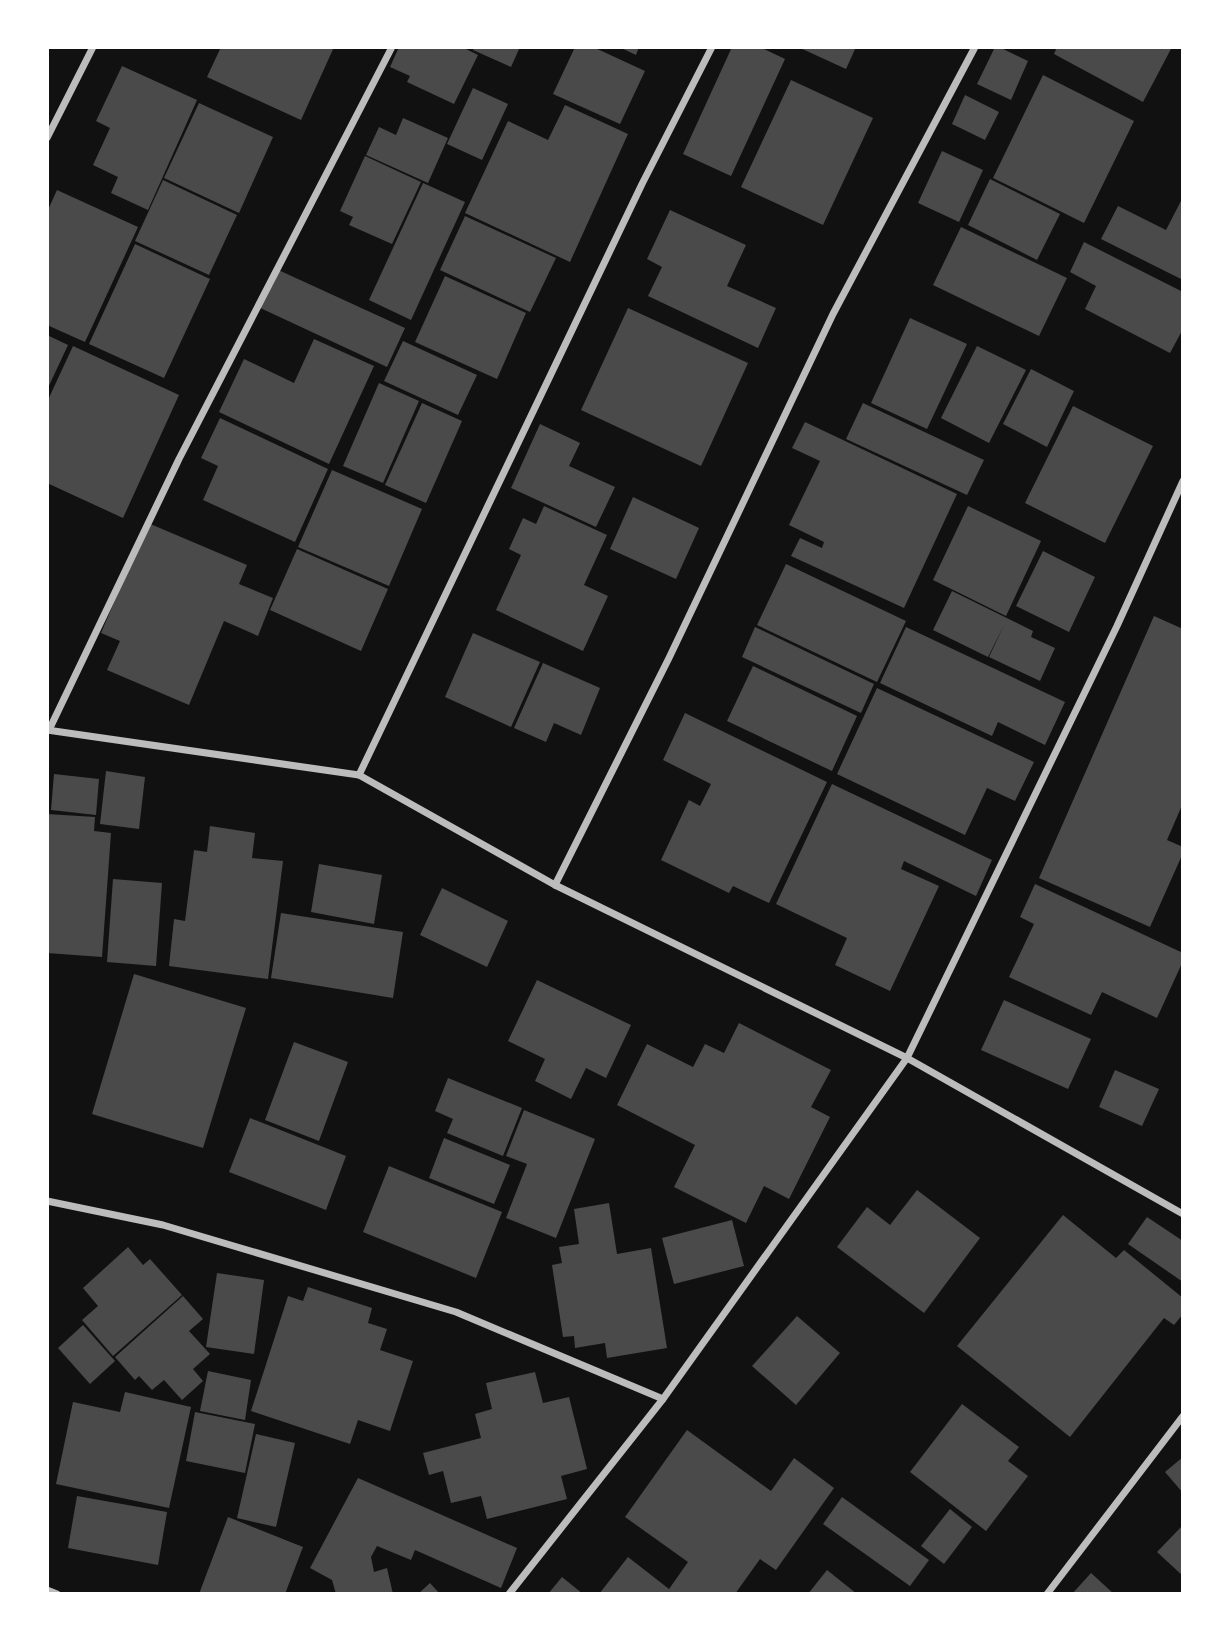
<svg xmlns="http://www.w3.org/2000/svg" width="1230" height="1641" font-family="'Titillium Web',sans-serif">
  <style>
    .building { fill: #4a4a4a }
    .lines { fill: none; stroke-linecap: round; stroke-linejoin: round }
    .minor { stroke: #bcbcbc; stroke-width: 7 }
  </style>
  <rect width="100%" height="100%" fill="#111"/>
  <g class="building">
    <polygon points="221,47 334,47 301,120 207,77"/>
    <polygon points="399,47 462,47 478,55 454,104 407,82 410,76 390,67"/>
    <polygon points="474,47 520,47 511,67 473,50"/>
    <polygon points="575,47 593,47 645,71 620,124 553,94"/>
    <polygon points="619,47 639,47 636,55"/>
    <polygon points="732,47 760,47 785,59 731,176 683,154"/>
    <polygon points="798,47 856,47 846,69"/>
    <polygon points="995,47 999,47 1028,61 1011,100 977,84"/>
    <polygon points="1057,47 1172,47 1143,102 1054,54"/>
    <polygon points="122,66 197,100 148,210 111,193 118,177 93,165 110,128 96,121"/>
    <polygon points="1043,75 1134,121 1084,223 993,178"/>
    <polygon points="791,80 873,118 823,225 741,187"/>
    <polygon points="473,88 508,104 482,160 447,144"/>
    <polygon points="965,95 999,112 985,140 952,124"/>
    <polygon points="199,103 273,137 239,213 164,178"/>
    <polygon points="565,105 628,134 570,262 465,213 508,121 548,140"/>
    <polygon points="403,118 448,138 428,183 366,155 379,127 396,135"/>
    <polygon points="942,151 983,170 959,222 918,203"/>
    <polygon points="365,156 421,182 392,244 349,225 353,217 340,211"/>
    <polygon points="990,179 1060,214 1037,260 968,225"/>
    <polygon points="163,180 237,215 209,275 135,241"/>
    <polygon points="423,183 465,202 411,320 369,300"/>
    <polygon points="57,190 138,227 85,342 47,325 47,212"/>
    <polygon points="1183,197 1183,280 1101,239 1118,206 1166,230"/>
    <polygon points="670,210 746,245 727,286 776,308 758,348 648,296 662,267 647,259"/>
    <polygon points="465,216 556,258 530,312 440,270"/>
    <polygon points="961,227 1067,278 1039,336 933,285"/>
    <polygon points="1084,242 1183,292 1183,329 1170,353 1085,309 1096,286 1070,272"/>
    <polygon points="135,244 210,279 164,378 89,344"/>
    <polygon points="274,268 405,328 387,367 256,306"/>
    <polygon points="445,276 526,313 497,379 415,342"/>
    <polygon points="628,308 748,363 701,466 581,410"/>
    <polygon points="910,318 967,344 927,429 871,403"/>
    <polygon points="47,335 68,345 47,390"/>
    <polygon points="314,339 374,366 329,464 219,412 244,359 294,383"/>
    <polygon points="403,341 477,375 458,415 384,381"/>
    <polygon points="73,346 179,395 123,518 47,483 47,402"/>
    <polygon points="977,346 1026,370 989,443 941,418"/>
    <polygon points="1031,369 1074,391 1047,447 1003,424"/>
    <polygon points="379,383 419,401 383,483 343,466"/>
    <polygon points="422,403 462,421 426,503 385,485"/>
    <polygon points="863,403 984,460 967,495 846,439"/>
    <polygon points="1073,406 1153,446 1105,543 1025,503"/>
    <polygon points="220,418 328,469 295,542 203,500 218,466 201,458"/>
    <polygon points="805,422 957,494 904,608 791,556 800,538 822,548 824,542 789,525 820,461 792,448"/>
    <polygon points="540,424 580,443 569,466 615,487 596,527 511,488"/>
    <polygon points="332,470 422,509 389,586 298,547"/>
    <polygon points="633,497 699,528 676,579 610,549"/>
    <polygon points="544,506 607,535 584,585 608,596 583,651 496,610 521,555 509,549 523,518 536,524"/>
    <polygon points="968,506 1041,541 1006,616 933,580"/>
    <polygon points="148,523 247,565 239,584 273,598 258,636 224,621 189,705 107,670 120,641 101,633"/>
    <polygon points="297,549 388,589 361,651 270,610"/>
    <polygon points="1043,551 1095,577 1069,632 1016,606"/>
    <polygon points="786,564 906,621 877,682 757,625"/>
    <polygon points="952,591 1033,631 1031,637 1055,648 1040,681 989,657 1004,625 988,657 933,630"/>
    <polygon points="1154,616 1183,629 1183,803 1167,840 1183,847 1183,853 1150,927 1039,878"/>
    <polygon points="755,627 874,684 861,713 742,657"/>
    <polygon points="906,627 1065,702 1045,745 998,722 992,736 880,683"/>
    <polygon points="473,633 540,662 511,727 445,697"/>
    <polygon points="543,663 600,688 581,735 554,723 546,742 514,728"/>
    <polygon points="753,666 857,716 832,771 727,721"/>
    <polygon points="877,688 1034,762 1015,801 987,788 965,835 837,774"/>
    <polygon points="685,713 827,782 769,903 733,886 729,893 661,860 689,800 700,806 711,784 663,760"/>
    <polygon points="106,771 145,777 139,829 100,824"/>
    <polygon points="54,774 99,779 96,815 51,810"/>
    <polygon points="832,784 992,860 976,896 904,861 901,869 939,886 890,991 835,965 847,938 776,904"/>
    <polygon points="47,814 95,817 94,831 111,833 102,957 47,953"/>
    <polygon points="210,826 255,833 252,858 283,861 268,979 169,966 174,919 185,921 194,850 207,852"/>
    <polygon points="319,864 382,875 374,924 311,912"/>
    <polygon points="113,879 162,883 156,966 107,962"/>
    <polygon points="1035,884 1183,953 1183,961 1157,1018 1102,992 1091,1015 1009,977 1034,924 1020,917"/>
    <polygon points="442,888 508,921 487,967 420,935"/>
    <polygon points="281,913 403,932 393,998 271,978"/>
    <polygon points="134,974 246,1008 203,1148 92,1114"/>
    <polygon points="537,980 631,1025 606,1078 586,1068 571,1099 535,1081 545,1059 508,1041"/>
    <polygon points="1004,1000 1091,1039 1068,1089 981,1050"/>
    <polygon points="739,1023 831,1070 811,1107 830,1117 789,1199 764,1186 746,1223 674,1187 695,1145 617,1105 647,1044 693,1067 705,1044 724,1053"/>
    <polygon points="294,1042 348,1062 319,1141 265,1120"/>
    <polygon points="1115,1070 1159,1089 1142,1126 1099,1107"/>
    <polygon points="448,1078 522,1108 503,1156 447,1133 453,1119 435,1111"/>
    <polygon points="524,1110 595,1139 556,1238 506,1218 527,1164 506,1156"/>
    <polygon points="250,1118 346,1156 326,1210 229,1172"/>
    <polygon points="444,1138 510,1165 494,1204 429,1178"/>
    <polygon points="389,1166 502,1212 476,1278 363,1232"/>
    <polygon points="917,1190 980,1238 924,1313 837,1247 867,1207 890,1225"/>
    <polygon points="609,1203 617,1254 651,1248 667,1348 607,1358 605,1343 575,1348 574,1336 563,1337 552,1265 562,1263 559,1247 579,1244 574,1209"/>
    <polygon points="1063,1215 1116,1258 1124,1250 1183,1298 1183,1314 1174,1325 1164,1318 1070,1437 957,1346"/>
    <polygon points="1147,1217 1183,1241 1183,1282 1128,1244"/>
    <polygon points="732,1220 744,1266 674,1284 662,1238"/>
    <polygon points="128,1247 143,1265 150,1259 182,1295 113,1356 82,1320 98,1306 83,1288"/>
    <polygon points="217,1273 264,1280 254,1354 206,1347"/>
    <polygon points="308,1287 372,1308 368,1323 387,1329 380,1350 413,1361 390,1431 358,1420 350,1444 251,1411 288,1296 303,1301"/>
    <polygon points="183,1296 203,1319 189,1331 210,1354 193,1369 203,1381 182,1400 164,1380 152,1390 139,1376 135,1380 115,1357"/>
    <polygon points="797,1316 840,1353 796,1405 752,1366"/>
    <polygon points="83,1325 115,1361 90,1384 58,1348"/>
    <polygon points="208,1371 251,1380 245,1420 200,1411"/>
    <polygon points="535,1372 543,1403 569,1397 587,1469 561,1476 567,1499 487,1519 481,1496 451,1503 443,1471 429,1475 423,1453 481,1438 475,1414 492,1409 486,1383"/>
    <polygon points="125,1392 191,1407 169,1508 56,1484 73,1402 120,1412"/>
    <polygon points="962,1404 1019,1447 1008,1461 1028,1476 986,1531 910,1472"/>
    <polygon points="195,1412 255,1424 245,1473 186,1461"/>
    <polygon points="687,1430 771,1491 794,1458 834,1488 776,1570 760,1559 735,1594 599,1594 628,1557 669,1589 688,1562 625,1517"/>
    <polygon points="256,1434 295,1443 276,1527 237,1518"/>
    <polygon points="1183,1457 1183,1493 1165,1472"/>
    <polygon points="358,1478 517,1548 501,1588 415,1550 411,1560 377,1546 371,1557 374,1572 387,1568 393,1594 336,1594 332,1580 310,1568"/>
    <polygon points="77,1496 167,1512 158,1565 68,1548"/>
    <polygon points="842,1497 929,1560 910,1586 823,1524"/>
    <polygon points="950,1509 972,1527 944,1564 921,1546"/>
    <polygon points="228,1517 303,1547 285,1594 199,1594"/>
    <polygon points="1183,1525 1183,1576 1157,1552"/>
    <polygon points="827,1570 857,1594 808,1594"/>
    <polygon points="1091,1573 1114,1594 1072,1594"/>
    <polygon points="562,1577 583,1594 548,1594"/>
    <polygon points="430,1583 440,1594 418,1594"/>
  </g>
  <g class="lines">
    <g class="minor">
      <polyline points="47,138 93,47"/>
      <polyline points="47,730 359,775 555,885 907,1058 1183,1214"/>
      <polyline points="49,730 179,459 392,47"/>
      <polyline points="359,775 642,184 712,47"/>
      <polyline points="555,885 669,658 833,314 975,47"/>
      <polyline points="47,1201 163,1225 456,1312 663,1399"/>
      <polyline points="47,1590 57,1594"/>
      <polyline points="509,1594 663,1399 907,1058 1117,626 1183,481"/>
      <polyline points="1047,1594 1183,1416"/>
    </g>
  </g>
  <rect width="1230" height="1641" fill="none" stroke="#ffffff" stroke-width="98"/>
</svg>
